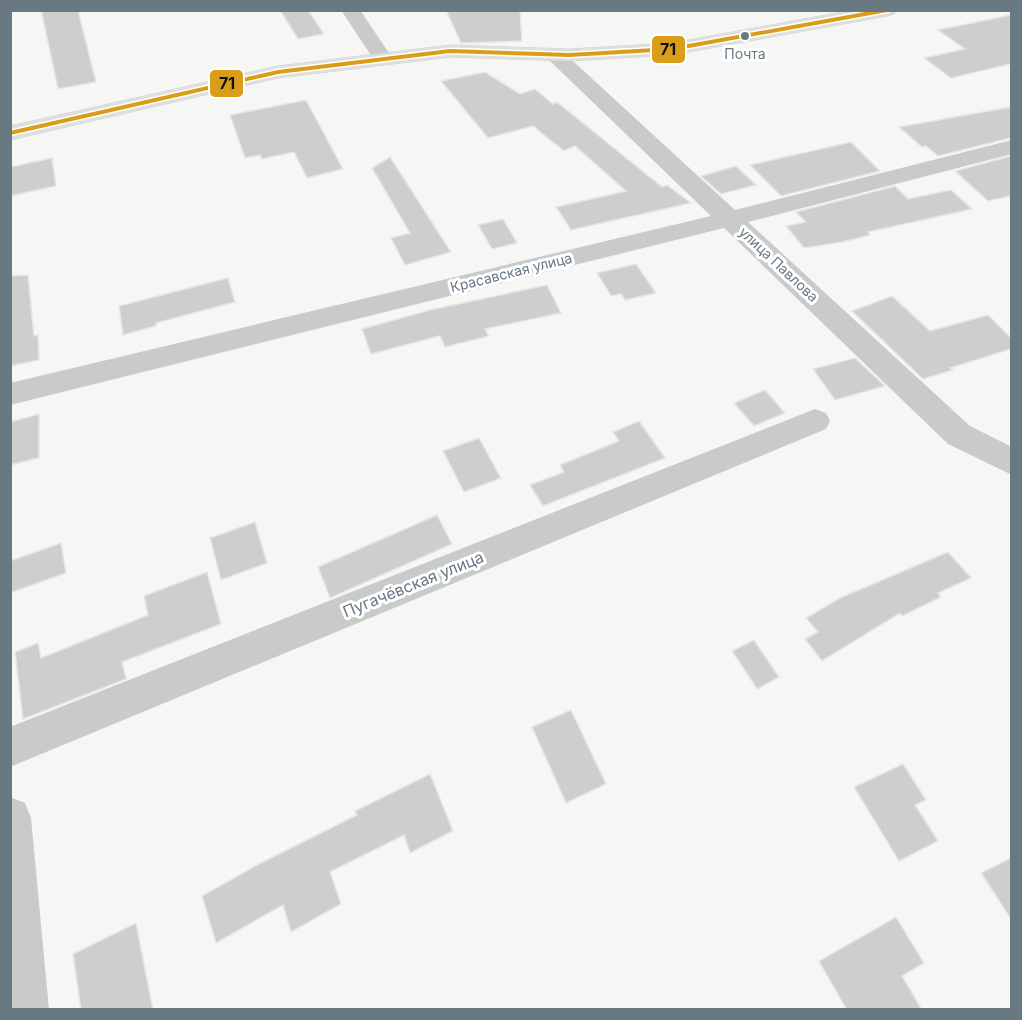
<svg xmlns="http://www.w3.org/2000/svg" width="1022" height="1020" font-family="Inter,sans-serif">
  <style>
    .building { fill: #cdcece; stroke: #e6e6e5; stroke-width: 1.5 }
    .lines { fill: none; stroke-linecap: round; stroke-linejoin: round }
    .major-casing { stroke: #d2d3d3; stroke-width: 1 }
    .minor { fill: #c9caca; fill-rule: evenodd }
    .major { fill: #dedfdf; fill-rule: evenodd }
    .bus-1-casing { stroke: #fff; stroke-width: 7 }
    .bus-1 { stroke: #da9d1a; stroke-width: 4 }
    .bus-dot { fill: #687984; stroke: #fff; stroke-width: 2 }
    .labels { text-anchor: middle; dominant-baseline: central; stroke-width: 6; stroke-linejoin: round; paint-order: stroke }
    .bus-label { font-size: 14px; fill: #687984; stroke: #fff }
    .far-street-label { font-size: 14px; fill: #687984; stroke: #fff }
    .street-label { font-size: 16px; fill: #687984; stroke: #fff }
    .line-badge { stroke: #fff; stroke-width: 2 }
    .pale-badge-label { font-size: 16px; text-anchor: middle; font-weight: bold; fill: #111 }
  </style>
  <rect width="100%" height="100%" fill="#f6f6f5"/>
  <g class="building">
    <polygon points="41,10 78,10 96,82 58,89"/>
    <polygon points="280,10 308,10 324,34 298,39"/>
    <polygon points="446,10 520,10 522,41 461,43"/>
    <polygon points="1011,15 1011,64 951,78 924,58 965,49 938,30"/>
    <polygon points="485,72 520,94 535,89 553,104 557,102 662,187 667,185 691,203 571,230 556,207 626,191 575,146 564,151 533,126 488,138 441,81"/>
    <polygon points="306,100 343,169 307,178 294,152 262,159 260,155 245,158 230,115"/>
    <polygon points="1011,107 1011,138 938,156 926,146 922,147 899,127"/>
    <polygon points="851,142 880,171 781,196 750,165"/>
    <polygon points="1011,156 1011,196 988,201 955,171"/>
    <polygon points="390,157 451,252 405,265 391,238 410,233 372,168"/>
    <polygon points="52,158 56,186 10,196 10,167"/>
    <polygon points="736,166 756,185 721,194 701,176"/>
    <polygon points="895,186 908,199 951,190 972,209 868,232 870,235 843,242 804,248 786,226 806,222 796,212"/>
    <polygon points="503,219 517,243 492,249 478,225"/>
    <polygon points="636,264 656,293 625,300 621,294 611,296 597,273"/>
    <polygon points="28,275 34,336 38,335 39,360 10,366 10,276"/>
    <polygon points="228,278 235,302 156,323 156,326 123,335 119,306"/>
    <polygon points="547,285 561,313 485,329 489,336 445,347 440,336 371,354 362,329 430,310"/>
    <polygon points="892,296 930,331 988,315 1011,338 1011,349 950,368 953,370 923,379 852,311"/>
    <polygon points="855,358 885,386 835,400 813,369"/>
    <polygon points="765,390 785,413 754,426 734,403"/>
    <polygon points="39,414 39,458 10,465 10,422"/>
    <polygon points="639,421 665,458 543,506 530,485 564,472 560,465 619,441 613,432"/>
    <polygon points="479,438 501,478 464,492 443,451"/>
    <polygon points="437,515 452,544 330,598 318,567"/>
    <polygon points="255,522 267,563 221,580 210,538"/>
    <polygon points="61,543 66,573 10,593 10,561"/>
    <polygon points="948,552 971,578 938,593 941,597 902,616 900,613 822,661 805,639 818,632 806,618 840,598"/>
    <polygon points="207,572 221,624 122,662 126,679 23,719 15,652 38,643 41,658 148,615 144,596"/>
    <polygon points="754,640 779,677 757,689 732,651"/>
    <polygon points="571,710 606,784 566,803 532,727"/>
    <polygon points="903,764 926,800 915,805 938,841 899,861 854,787"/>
    <polygon points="430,774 453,831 410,853 404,835 330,872 341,904 291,932 283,905 216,943 202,896 259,864 357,815 355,811"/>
    <polygon points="1011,858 1011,919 981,873"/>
    <polygon points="896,917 924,963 902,976 922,1010 847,1010 819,961"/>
    <polygon points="136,923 153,1010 81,1010 73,954"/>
  </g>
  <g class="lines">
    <defs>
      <polygon id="major" points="853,10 896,10 894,14 887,16 672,55 569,61 450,57 278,78 10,140 10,126 278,66 450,45 569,49 672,43"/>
    </defs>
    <use href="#major" class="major-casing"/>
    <g class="minor">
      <polygon points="341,10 360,10 393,59 390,63 376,63"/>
      <polygon points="555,49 562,51 735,210 1012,140 1012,154 748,222 970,426 1012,447 1012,475 948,444 724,228 10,405 10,383 711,216 548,59 545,55 548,51"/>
      <polygon points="815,409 826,413 830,421 826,429 10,767 10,727"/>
      <polygon points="10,797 25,803 31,818 49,1010 10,1010"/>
    </g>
    <use href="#major" class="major"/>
    <defs>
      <polyline id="bus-1" points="10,133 278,72 450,51 569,55 672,49 887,10"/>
    </defs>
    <use href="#bus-1" class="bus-1-casing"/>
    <use href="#bus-1" class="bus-1"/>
  </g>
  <circle class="bus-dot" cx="745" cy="36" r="5"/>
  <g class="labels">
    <g class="bus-label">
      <text x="745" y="53">Почта</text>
    </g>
    <g class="far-street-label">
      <text transform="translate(779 264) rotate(43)">улица Павлова</text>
      <text transform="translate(511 272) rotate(-14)">Красавская улица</text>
    </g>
    <g class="street-label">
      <text transform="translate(413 584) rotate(-22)">Пугачёвская улица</text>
    </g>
  </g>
  <g class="line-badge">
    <rect x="651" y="35" width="35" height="29" rx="6" fill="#da9d1a"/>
    <rect x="209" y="69" width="35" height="29" rx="6" fill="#da9d1a"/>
  </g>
  <g class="pale-badge-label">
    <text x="668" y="55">71</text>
    <text x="227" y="89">71</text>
  </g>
  <rect width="1022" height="1020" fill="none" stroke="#687984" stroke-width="24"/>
</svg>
